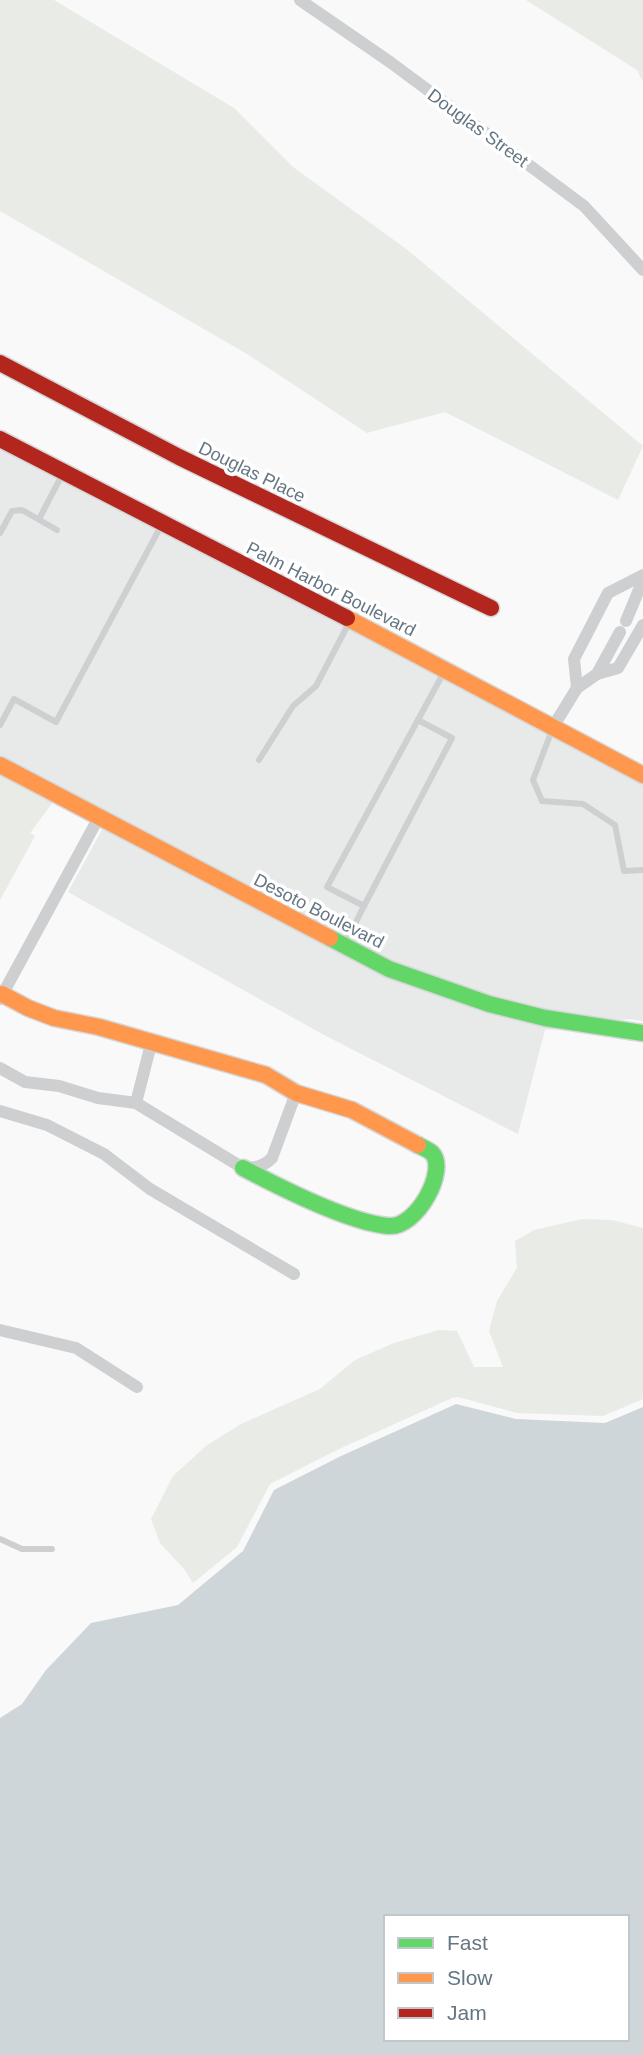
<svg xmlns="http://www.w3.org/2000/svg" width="643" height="2055" font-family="Arial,sans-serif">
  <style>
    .built { fill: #e8e9e9 }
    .green { fill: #e8ebe6 }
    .water { fill: #ced6d9; fill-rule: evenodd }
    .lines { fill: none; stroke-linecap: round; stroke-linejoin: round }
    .fast-casing { stroke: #d5d6d7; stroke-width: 19 }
    .slow-casing { stroke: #d5d6d7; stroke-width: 19 }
    .jam-casing { stroke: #d5d6d7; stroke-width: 19 }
    .lane { stroke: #cecfd0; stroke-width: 6 }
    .street { stroke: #cecfd0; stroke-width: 12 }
    .fast { stroke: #63d668; stroke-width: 16 }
    .slow { stroke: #ff974d; stroke-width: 16 }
    .jam { stroke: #b3261e; stroke-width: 16 }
    .labels { text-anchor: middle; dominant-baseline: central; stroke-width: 7; stroke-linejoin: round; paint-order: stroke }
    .street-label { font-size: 18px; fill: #657683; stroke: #fff }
  </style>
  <rect width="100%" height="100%" fill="#f9f9f9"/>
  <g class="built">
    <polygon points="0,448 346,626 643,784 643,1021 629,1019 613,1021 547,1010 492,997 393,962 0,755"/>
    <polygon points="103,828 385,976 486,1012 557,1029 545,1030 518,1134 324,1035 68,892"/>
  </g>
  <g class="green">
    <polygon points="0,0 54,0 234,108 293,167 405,248 643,446 618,500 445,412 367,433 247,354 0,211"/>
    <polygon points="526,0 643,0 643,82 637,70"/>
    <polygon points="0,774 53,802 30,833 35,836 0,900"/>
    <polygon points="582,1219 612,1220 643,1228 643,1399 603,1416 517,1413 458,1397 452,1398 337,1450 270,1484 237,1547 193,1583 184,1569 160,1543 151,1519 173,1476 206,1446 241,1424 320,1389 355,1360 394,1343 439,1330 457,1331 474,1367 503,1367 489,1331 497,1301 517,1268 515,1241 534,1230"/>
  </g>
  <path class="water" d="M456 1404 516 1419 605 1423 643 1407V2055H0V1718L22 1704 46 1670 91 1623 178 1605 243 1551 274 1490 341 1456ZM386 1917H627V2039H386Z"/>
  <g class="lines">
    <defs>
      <g id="fast">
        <polyline points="330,938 389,969 489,1004 545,1018 643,1033"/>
        <path d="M243 1168C279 1187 349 1223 389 1226 417 1228 448 1170 432 1153 429 1150 422 1147 418 1145"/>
      </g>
      <g id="slow">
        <polyline points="347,618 643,775"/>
        <polyline points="0,765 330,938"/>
        <polyline points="2,994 28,1008 54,1018 99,1027 266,1075 296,1093 352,1110 418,1145"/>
      </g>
      <g id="jam">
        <polyline points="0,363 179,457 491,608"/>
        <polyline points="0,439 347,618"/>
      </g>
    </defs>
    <use href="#fast" class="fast-casing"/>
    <use href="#slow" class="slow-casing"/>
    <use href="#jam" class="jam-casing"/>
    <g class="lane">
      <polyline points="39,519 62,475"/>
      <polyline points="0,533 12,511 22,510 57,530"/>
      <polyline points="0,725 14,699 56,722 161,526"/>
      <polyline points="552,730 533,780 542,801 583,804 615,825 624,871 643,870"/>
      <polyline points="259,760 293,706 316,686 350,621"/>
      <polyline points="364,906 452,738 418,720"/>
      <polyline points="345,944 364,906 327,887 444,672"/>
      <polyline points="0,1539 22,1549 52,1549"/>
    </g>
    <g class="street">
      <polyline points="300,0 390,62 584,206 643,270"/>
      <polyline points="626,621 643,580"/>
      <polyline points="597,674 618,668 643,625"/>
      <polyline points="577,688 574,659 608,593 643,575"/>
      <polyline points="553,727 577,688 597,674 620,632"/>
      <polyline points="0,999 99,817"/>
      <path d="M0 1068 25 1082 59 1086 98 1098 136 1103 243 1168C255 1168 263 1167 272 1158L296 1093"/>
      <polyline points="136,1103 151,1044"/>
      <polyline points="0,1111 47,1125 104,1154 150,1189 294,1274"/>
      <polyline points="0,1330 76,1348 137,1387"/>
    </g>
    <use href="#fast" class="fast"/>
    <use href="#slow" class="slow"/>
    <use href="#jam" class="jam"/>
  </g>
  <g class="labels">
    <g class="street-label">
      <text transform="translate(478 128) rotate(36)">Douglas Street</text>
      <text transform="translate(252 472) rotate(26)">Douglas Place</text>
      <text transform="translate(331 589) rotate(27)">Palm Harbor Boulevard</text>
      <text transform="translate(319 911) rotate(27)">Desoto Boulevard</text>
    </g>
  </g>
  <rect x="384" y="1915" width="245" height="126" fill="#ffffff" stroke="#c1c8cd" stroke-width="2"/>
  <rect x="398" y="1938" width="35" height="10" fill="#63d668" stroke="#c1c8cd" stroke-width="2"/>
  <text x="447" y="1950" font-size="21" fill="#657683">Fast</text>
  <rect x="398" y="1973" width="35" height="10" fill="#ff974d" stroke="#c1c8cd" stroke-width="2"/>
  <text x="447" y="1985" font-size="21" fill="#657683">Slow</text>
  <rect x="398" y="2008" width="35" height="10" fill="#b3261e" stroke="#c1c8cd" stroke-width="2"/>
  <text x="447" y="2020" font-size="21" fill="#657683">Jam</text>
</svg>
